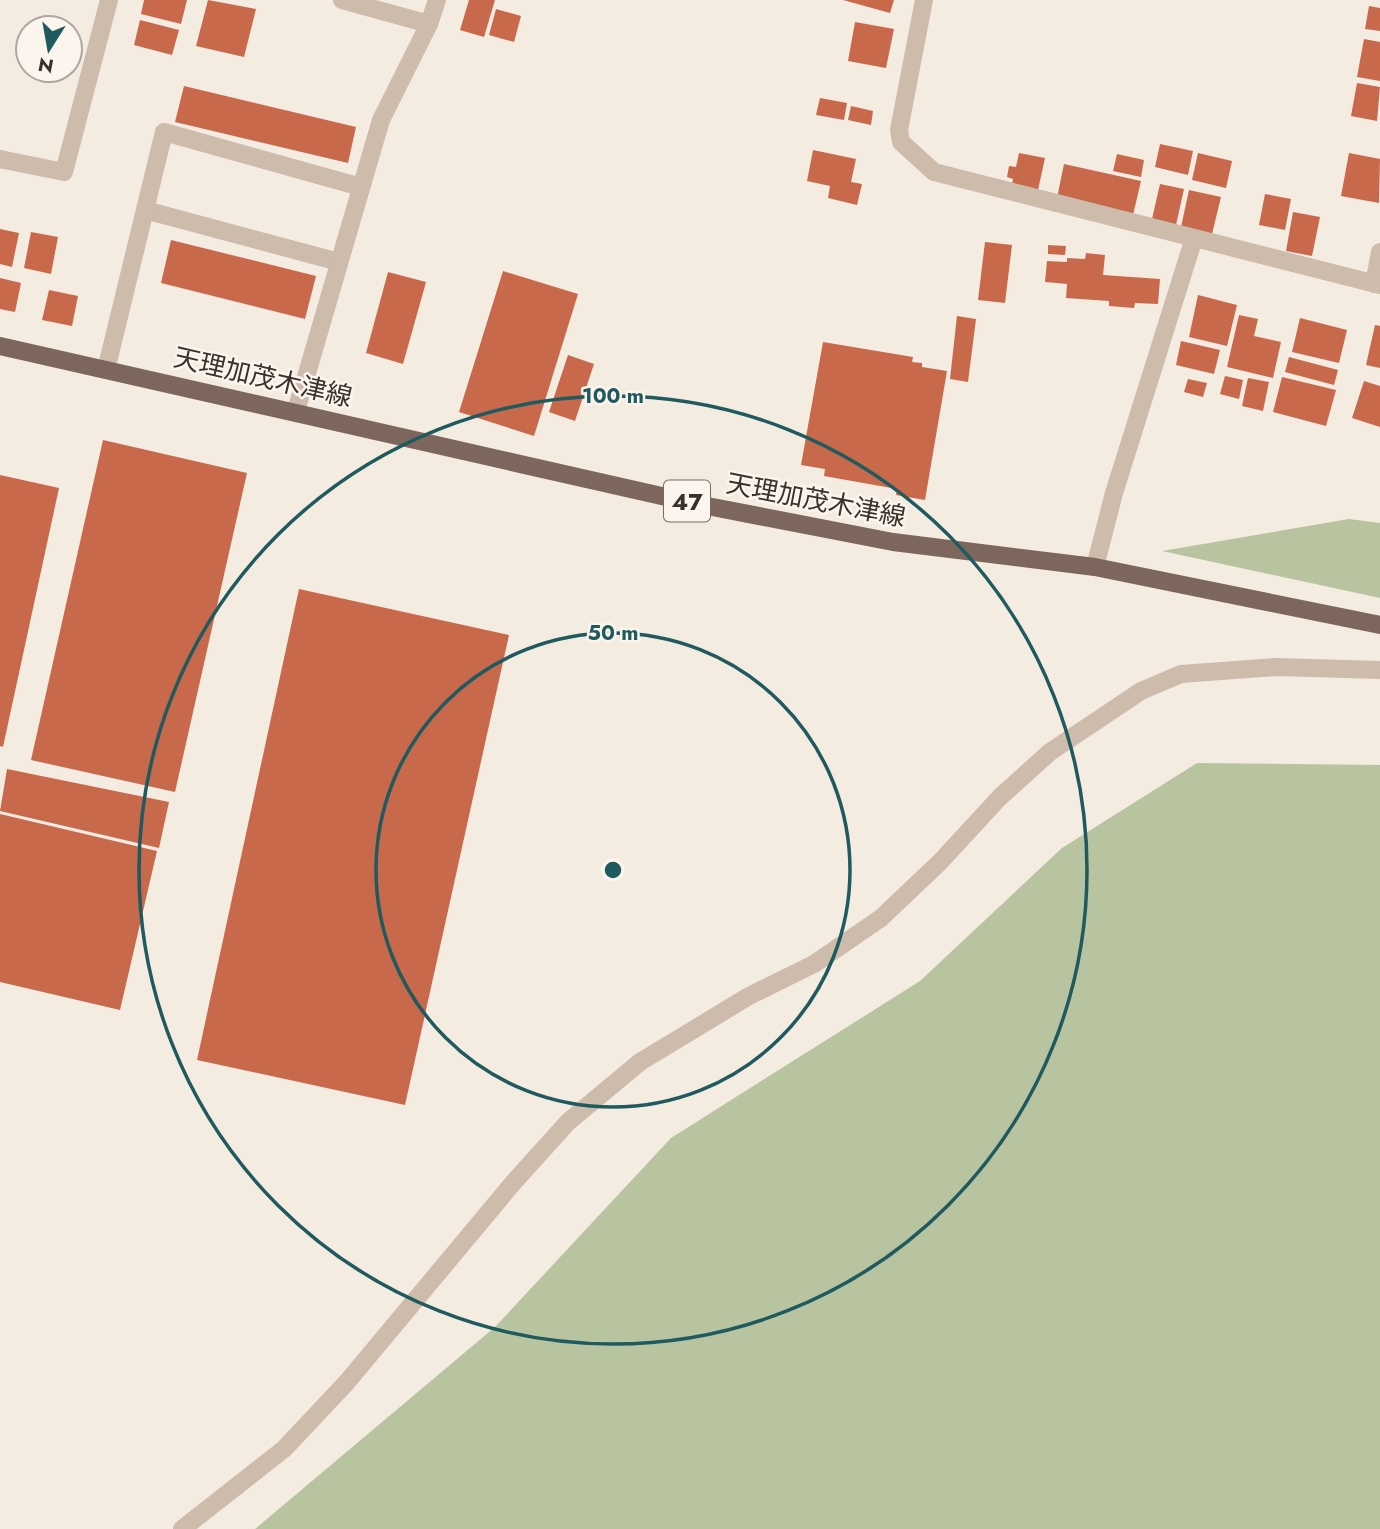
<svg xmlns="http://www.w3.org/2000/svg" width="1380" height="1529" font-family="Jost,'Noto Sans JP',sans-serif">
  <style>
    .green { fill: #b8c4a0 }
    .building { fill: #c8694b }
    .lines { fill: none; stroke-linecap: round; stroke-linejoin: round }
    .street { stroke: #cdbbac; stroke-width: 18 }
    .primary { stroke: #7d675c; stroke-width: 18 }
    .ring { fill: none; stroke: #1f5a5e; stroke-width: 3.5 }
    .labels { text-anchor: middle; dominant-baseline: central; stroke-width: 5; stroke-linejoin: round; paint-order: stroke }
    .shield { fill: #fbf5ee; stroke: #756b66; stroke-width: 2 }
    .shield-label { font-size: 24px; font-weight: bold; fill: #3b302b }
    .street-label { font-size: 26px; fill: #3b302b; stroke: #fbf5ee }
    .centre { fill: #1f5a5e; stroke: #fbf5ee; stroke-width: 3.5 }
    .ring-label { font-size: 21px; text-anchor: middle; font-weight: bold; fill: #1f5a5e; stroke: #fbf5ee; stroke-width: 5; stroke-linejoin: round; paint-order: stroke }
  </style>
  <rect width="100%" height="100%" fill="#f4ebe1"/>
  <g class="green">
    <polygon points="1349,519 1380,523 1380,598 1162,551"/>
    <polygon points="1197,763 1380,765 1380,1529 255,1529 495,1327 671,1138 920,981 1062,848"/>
  </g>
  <g class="building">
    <polygon points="144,0 187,0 181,24 141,14"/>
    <polygon points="208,0 256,9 244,57 196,46"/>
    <polygon points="469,0 495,0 484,37 460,30"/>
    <polygon points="843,0 894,0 890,13"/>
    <polygon points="1369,6 1380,8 1380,31 1365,29"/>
    <polygon points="496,9 521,16 514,42 489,35"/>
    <polygon points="140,20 179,30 172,55 134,45"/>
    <polygon points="855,22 894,29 886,68 848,61"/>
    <polygon points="1364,39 1380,42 1380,81 1357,77"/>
    <polygon points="1357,83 1380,87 1377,121 1351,116"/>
    <polygon points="184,86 356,127 348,163 175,122"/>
    <polygon points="820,98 847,103 844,120 816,115"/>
    <polygon points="851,106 873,111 871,125 848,120"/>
    <polygon points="1160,144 1193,151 1188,175 1155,167"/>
    <polygon points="813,150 856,159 851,182 862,184 857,205 828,198 830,186 807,181"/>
    <polygon points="1019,153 1045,158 1038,190 1012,184 1013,179 1007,177 1009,166 1016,167"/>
    <polygon points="1198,153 1232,161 1226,188 1192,180"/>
    <polygon points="1349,153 1380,159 1379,203 1341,196"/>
    <polygon points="1117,154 1144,160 1141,177 1113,171"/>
    <polygon points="1064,164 1141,181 1133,215 1057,198"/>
    <polygon points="1160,184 1184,189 1176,225 1152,219"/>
    <polygon points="1189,190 1221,197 1212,234 1181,227"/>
    <polygon points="1265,194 1291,199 1285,230 1259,225"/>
    <polygon points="1293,212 1320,217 1312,256 1286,251"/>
    <polygon points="0,229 19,233 12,267 0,264"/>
    <polygon points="31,232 58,237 51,274 24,268"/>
    <polygon points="171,240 316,276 305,319 161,283"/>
    <polygon points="985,242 1012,245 1005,303 978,300"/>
    <polygon points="1048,245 1066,246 1065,255 1048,254"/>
    <polygon points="1086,253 1105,255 1103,275 1160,279 1158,304 1135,303 1134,308 1109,306 1109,301 1066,298 1067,284 1045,282 1047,261 1067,262 1067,258 1085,259"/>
    <polygon points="503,271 578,294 534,436 459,412"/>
    <polygon points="388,272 426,282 403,364 366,353"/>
    <polygon points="0,278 21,283 15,312 0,309"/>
    <polygon points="49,290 78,296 72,326 42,320"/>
    <polygon points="1198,295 1237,305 1227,346 1189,337"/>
    <polygon points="1239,315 1258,319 1254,336 1281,342 1273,378 1227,367"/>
    <polygon points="957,316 976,319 968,382 950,379"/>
    <polygon points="1300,318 1347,330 1339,363 1292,352"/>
    <polygon points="1375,325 1380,326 1380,368 1366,365"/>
    <polygon points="1181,341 1220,350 1214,374 1176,365"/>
    <polygon points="823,342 913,357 912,362 922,363 922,367 947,371 925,500 896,495 897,489 824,476 825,469 801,465"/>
    <polygon points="568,355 594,364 575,421 549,412"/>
    <polygon points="1289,357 1338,370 1334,385 1285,372"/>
    <polygon points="1225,376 1243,380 1239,399 1220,394"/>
    <polygon points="1282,377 1336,390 1326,426 1273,412"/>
    <polygon points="1248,378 1269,382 1263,411 1242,406"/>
    <polygon points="1188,379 1207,383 1203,397 1184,392"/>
    <polygon points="1364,381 1380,386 1380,427 1352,418"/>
    <polygon points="103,440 247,473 175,792 31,760"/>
    <polygon points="0,475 59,488 3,747 0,746"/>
    <polygon points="299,589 509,635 405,1105 197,1060"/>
    <polygon points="7,769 169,802 159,848 0,811"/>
    <polygon points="0,814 157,851 120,1010 0,982"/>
  </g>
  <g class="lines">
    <g class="street">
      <polyline points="342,0 429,24"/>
      <polyline points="924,0 899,130 901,142 934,172 1380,285"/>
      <polyline points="0,159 64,172 109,0"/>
      <polyline points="145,210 339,262"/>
      <polyline points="1374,284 1380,252"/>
      <polyline points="106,370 164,132 361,187"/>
      <polyline points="296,411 381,120 429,24 437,0"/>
      <polyline points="1095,567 1114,493 1194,238"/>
      <polyline points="182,1529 284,1449 347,1382 513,1183 568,1122 640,1062 749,996 814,964 881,918 940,862 1000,797 1050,752 1141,691 1181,674 1276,667 1380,670"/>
    </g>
    <polyline class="primary" points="0,346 697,504 893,542 1095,567 1380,625"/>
  </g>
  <g class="ring">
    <circle cx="613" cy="870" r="237"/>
    <circle cx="613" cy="870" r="474"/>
  </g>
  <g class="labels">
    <rect class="shield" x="664" y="480.5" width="46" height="41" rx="5"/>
    <g class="shield-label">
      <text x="687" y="501">47</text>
    </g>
    <g class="street-label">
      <text transform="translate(263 377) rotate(13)">天理加茂木津線</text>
      <text transform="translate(816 500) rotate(11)">天理加茂木津線</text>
    </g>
  </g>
  <circle cx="613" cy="870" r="10" class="centre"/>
  <g class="ring-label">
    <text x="613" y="403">100 m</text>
    <text x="613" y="640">50 m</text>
  </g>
  <g transform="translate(49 49) rotate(191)"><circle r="33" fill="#fbf5ee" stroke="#aea6a0" stroke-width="2"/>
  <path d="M0-5L12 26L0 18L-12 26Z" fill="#1f5a5e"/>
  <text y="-10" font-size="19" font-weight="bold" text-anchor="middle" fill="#3b302b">N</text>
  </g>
</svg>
